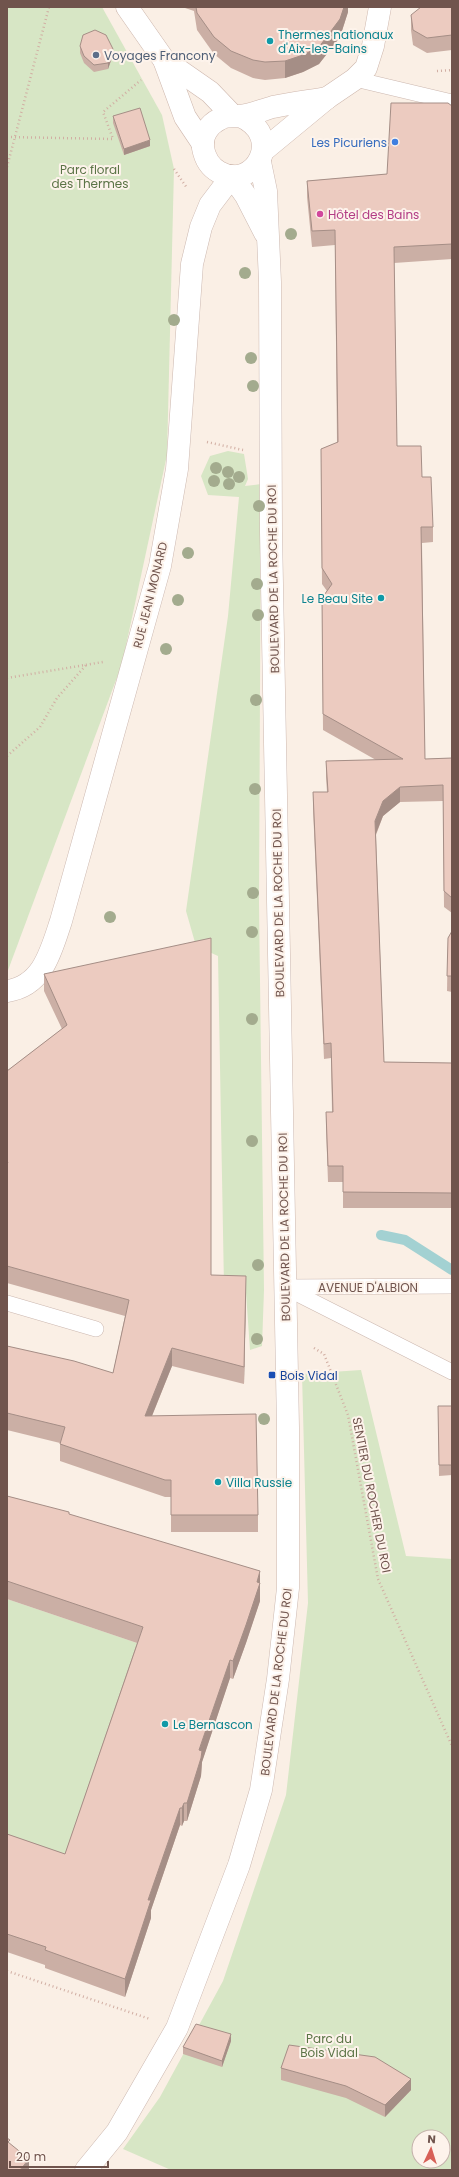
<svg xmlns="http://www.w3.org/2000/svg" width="459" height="2177" font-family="Poppins,sans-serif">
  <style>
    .green { fill: #d7e6c5; fill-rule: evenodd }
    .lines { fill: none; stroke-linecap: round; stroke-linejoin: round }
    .stream { stroke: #a3d1d2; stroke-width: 10 }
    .service-casing { stroke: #ccb8b0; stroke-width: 16 }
    .tertiary-casing { stroke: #ccb8b0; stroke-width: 23 }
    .secondary-casing { stroke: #ceb7ad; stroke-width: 23 }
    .path { stroke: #d1aea3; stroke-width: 2.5; stroke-dasharray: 1 3; stroke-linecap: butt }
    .service { stroke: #fff; stroke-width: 15 }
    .tertiary { stroke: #fff; stroke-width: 22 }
    .secondary { stroke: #fff; stroke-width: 22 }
    .tree { fill: #a3ab8e }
    .wall { fill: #cbafa5 }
    .shaded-wall { fill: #a58e86 }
    .building { fill: #eccbc0; stroke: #a58e86 }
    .culture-dot { fill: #0f9aa8; stroke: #fdf3eb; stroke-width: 1.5 }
    .service-dot { fill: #5c6f8a; stroke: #fdf3eb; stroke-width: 1.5 }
    .shop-dot { fill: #3f7fe0; stroke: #fdf3eb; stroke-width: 1.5 }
    .hotel-dot { fill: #d1479c; stroke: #fdf3eb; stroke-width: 1.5 }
    .transit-dot { fill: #1a4fb4; stroke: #fdf3eb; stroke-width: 1.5 }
    .labels { text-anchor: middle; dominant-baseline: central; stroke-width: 4; stroke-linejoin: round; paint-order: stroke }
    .culture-label { font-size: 12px; fill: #0d838f; stroke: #fdf3eb; text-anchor: start }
    .service-label { font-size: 12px; fill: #4e5e75; stroke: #fdf3eb; text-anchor: start }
    .shop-label { font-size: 12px; fill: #366cbe; stroke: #fdf3eb; text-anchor: end }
    .park-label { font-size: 12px; fill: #5b7446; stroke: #fdf3eb }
    .hotel-label { font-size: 12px; fill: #b23c85; stroke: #fdf3eb; text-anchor: start }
    .street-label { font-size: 12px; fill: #70544d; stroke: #fdf3eb }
    .transit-label { font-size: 12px; fill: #164399; stroke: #fdf3eb; text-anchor: start }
  </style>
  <rect width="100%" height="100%" fill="#faefe5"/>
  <g class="green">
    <polygon points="7,7 102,7 162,115 174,169 167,455 122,664 7,973"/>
    <polygon points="228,451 244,454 248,479 245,486 261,484 259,903 264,1290 262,1346 250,1350 246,1293 224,1287 218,956 196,946 186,911 228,616 239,497 208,495 201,476 210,456"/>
    <path d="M361 1370 406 1556 452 1559V2170H171L123 2149 160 2097 223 1981 286 1795 308 1603 302 1374ZM419 2137H443V2161H419Z"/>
    <polygon points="7,1599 143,1645 65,1872 7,1852"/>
  </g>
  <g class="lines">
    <polyline class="stream" points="381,1235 405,1240 452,1270"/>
    <defs>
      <g id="service">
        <polyline points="355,79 452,102"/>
        <polyline points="284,1287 452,1372"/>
        <polyline points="287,1287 452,1286"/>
        <polyline points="7,1303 96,1329"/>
      </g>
      <g id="tertiary">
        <path d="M7 991C43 986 51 951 61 921L160 566 177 469 192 264 201 227 210 205 232 176 246 196 265 233"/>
        <polyline points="86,2170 117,2132 177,2028 239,1865 261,1790 278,1679 288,1588 288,1428 271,532 270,282 266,191 260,162"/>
      </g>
      <g id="secondary">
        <polyline points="127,7 164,60 185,117 203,144"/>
        <polyline points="164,60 210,92 232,115"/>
        <path d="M240 116C286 136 254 192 219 172 210 167 205 159 203 148 201 136 209 124 220 119 226 115 233 117 240 116 251 115 262 110 273 107 290 103 309 101 327 98"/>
        <polyline points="264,150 327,98 355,79 366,68 373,46 380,7"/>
      </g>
    </defs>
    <use href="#service" class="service-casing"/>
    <use href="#tertiary" class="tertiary-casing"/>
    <use href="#secondary" class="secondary-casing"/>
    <g class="path">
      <polyline points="437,71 452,70"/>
      <polyline points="7,137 113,139 103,112 141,80"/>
      <polyline points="7,167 49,7"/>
      <polyline points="174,169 187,188"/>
      <polyline points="207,442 243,450"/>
      <polyline points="7,678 103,662"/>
      <polyline points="7,756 40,727 57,698 87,664"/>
      <polyline points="314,1348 324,1354 348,1415 378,1579 452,1746"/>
      <polyline points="7,1971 150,2019"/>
    </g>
    <use href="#service" class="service"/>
    <use href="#tertiary" class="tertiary"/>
    <use href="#secondary" class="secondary"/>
  </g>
  <g class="tree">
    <circle cx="291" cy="234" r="6"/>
    <circle cx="245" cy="273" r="6"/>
    <circle cx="174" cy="320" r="6"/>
    <circle cx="251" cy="358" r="6"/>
    <circle cx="253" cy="386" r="6"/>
    <circle cx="216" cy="468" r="6"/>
    <circle cx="228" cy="472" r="6"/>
    <circle cx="239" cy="477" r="6"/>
    <circle cx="214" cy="481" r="6"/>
    <circle cx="229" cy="484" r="6"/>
    <circle cx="259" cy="506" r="6"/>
    <circle cx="188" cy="553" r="6"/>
    <circle cx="257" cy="584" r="6"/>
    <circle cx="178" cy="600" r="6"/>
    <circle cx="258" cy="615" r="6"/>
    <circle cx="166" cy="649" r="6"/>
    <circle cx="256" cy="700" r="6"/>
    <circle cx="255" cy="789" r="6"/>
    <circle cx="253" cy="893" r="6"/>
    <circle cx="110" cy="917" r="6"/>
    <circle cx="252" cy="932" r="6"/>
    <circle cx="252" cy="1019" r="6"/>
    <circle cx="252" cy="1141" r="6"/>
    <circle cx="258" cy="1265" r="6"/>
    <circle cx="257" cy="1339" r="6"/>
    <circle cx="264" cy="1419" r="6"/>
  </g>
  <g class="wall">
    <polygon points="182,7 348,7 348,12 340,37 319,64 303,72 285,78 265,80 253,78 231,68 214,54 197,30 194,11"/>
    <polygon points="452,7 452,50 427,53 413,45 411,30 411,15"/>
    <polygon points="80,46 113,55 108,69 94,72 84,63 80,53"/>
    <polygon points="452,106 452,259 394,263 397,446 422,477 433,527 433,542 422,543 425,759 452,758 452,913 444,907 443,801 400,802 383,816 376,835 384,1062 452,1063 452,1208 343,1208 343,1182 328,1182 326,1127 326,1112 332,1112 331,1058 324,1059 313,808 313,792 327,792 326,777 326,761 376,760 323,730 322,598 327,591 322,584 321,449 337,443 335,245 312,247 307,197 307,181 387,174"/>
    <polygon points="113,116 150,146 124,155 113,123"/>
    <polygon points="452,931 452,992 447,991 448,938"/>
    <polygon points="44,974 211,1275 246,1293 244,1384 172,1366 152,1416 258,1515 258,1532 171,1532 171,1497 165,1497 60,1461 60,1443 7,1430 7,1346 113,1373 125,1316 7,1283 7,1071 62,1029 44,991"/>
    <polygon points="438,1406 452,1406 452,1475 439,1476"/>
    <polygon points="7,1496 69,1514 260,1589 260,1601 246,1643 233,1679 230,1678 202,1762 201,1776 187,1821 184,1821 182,1826 180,1825 151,1910 151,1918 125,1997 45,1968 45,1965 7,1952 7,1834 65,1854 137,1643 7,1599"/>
    <polygon points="231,2041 222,2067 183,2054 183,2047"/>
    <polygon points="281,2068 411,2090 385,2117 346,2098 281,2080"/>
  </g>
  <g class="shaded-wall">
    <polygon points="344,7 348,7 348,12 340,37 319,64 303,72 285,78 285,61"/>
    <polygon points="113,49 113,55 108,69 108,63"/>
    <polygon points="150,140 150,146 124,155 124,149"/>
    <polygon points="400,787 400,802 383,816 375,836 375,821 383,801"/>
    <polygon points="246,1276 246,1293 244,1384 244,1367"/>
    <polygon points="172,1348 172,1366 145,1433 145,1416"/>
    <polygon points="260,1571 260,1601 246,1643 233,1679 233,1661"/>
    <polygon points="230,1660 230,1678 202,1762 201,1776 187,1821 187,1803 199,1750"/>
    <polygon points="184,1803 184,1821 182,1826 182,1808"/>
    <polygon points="180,1808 180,1825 151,1910 151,1918 125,1997 125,1979 148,1900"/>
    <polygon points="231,2034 231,2041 222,2067 222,2061"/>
    <polygon points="411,2079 411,2090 385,2117 385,2105"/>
    <polygon points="29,2159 29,2170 20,2170"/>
  </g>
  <g class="building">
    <polygon points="196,7 344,7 340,19 319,47 303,55 285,61 265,62 253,60 231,51 214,37 197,13"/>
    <polygon points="421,7 452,7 452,35 427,38 413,30 411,15"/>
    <polygon points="95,30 106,35 113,49 108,63 94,65 84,56 80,46 83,35"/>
    <polygon points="391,103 448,103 452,106 452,244 394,247 397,446 421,446 422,477 431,477 433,527 421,527 425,759 452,758 452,898 444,891 443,785 400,787 383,801 375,821 384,1062 452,1063 452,1193 343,1192 343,1166 328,1166 326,1112 333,1112 331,1043 324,1044 313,792 328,792 326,761 403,759 323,714 322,598 332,584 322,568 321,449 338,442 335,230 312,231 307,181 387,174"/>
    <polygon points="140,108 150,140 124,149 113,116"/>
    <polygon points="452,931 452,976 447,976 448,938"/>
    <polygon points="211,938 211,1275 246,1276 244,1367 172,1348 145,1416 256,1414 258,1515 171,1515 171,1480 165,1480 60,1444 65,1427 7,1413 7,1346 74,1361 113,1373 129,1300 7,1266 7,1164 8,1162 7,1161 7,1071 67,1025 44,974"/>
    <polygon points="438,1406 452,1406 452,1465 439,1465"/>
    <polygon points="7,1496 69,1512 69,1514 260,1571 257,1582 260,1583 246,1625 233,1661 230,1660 199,1750 202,1751 201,1758 187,1803 184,1803 182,1808 180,1808 148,1900 151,1900 125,1979 45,1950 46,1947 7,1934 7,1834 65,1854 143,1627 7,1581"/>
    <polygon points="196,2024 231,2034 222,2061 183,2047"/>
    <polygon points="289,2045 375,2057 411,2079 385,2105 346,2086 281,2068"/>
    <polygon points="7,2138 10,2140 8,2142 29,2159 20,2170 7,2170"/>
  </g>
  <g class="culture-dot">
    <circle cx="270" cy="41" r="4"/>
    <circle cx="381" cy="598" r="4"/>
    <circle cx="218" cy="1482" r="4"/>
    <circle cx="165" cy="1724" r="4"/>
  </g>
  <circle class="service-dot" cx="96" cy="55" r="4"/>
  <circle class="shop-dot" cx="395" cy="142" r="4"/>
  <circle class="hotel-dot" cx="320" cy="214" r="4"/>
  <rect class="transit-dot" x="268" y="1371" width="8" height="8" rx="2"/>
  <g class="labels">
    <g class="culture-label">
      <text x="278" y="34">Thermes nationaux<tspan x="278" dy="14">d'Aix-les-Bains</tspan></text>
      <text x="373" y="598" text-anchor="end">Le Beau Site</text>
      <text x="226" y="1482">Villa Russie</text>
      <text x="173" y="1724">Le Bernascon</text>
    </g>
    <g class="service-label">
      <text x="104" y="55">Voyages Francony</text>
    </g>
    <g class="shop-label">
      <text x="387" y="142">Les Picuriens</text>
    </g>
    <g class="park-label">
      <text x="90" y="169">Parc floral<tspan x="90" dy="14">des Thermes</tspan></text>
      <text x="329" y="2038">Parc du<tspan x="329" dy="14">Bois Vidal</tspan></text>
    </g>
    <g class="hotel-label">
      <text x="328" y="214">Hôtel des Bains</text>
    </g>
    <g class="street-label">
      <text transform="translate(273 579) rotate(-91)">BOULEVARD DE LA ROCHE DU ROI</text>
      <text transform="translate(150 595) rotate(-76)">RUE JEAN MONARD</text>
      <text transform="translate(278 903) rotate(-91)">BOULEVARD DE LA ROCHE DU ROI</text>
      <text transform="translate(284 1227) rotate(-91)">BOULEVARD DE LA ROCHE DU ROI</text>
      <text x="368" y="1287">AVENUE D'ALBION</text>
      <text transform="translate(372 1495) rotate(79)">SENTIER DU ROCHER DU ROI</text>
      <text transform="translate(276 1682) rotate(-83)">BOULEVARD DE LA ROCHE DU ROI</text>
    </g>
    <g class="transit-label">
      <text x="280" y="1375">Bois Vidal</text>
    </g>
  </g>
  <rect width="459" height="2177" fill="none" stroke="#70544d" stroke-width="16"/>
  <g transform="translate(431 2149) rotate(4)"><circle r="19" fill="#fdf3eb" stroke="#c5b3ac"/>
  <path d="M0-3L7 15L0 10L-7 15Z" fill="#d76057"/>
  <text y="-6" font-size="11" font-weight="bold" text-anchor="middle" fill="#70544d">N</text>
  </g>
  <path d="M10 2161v6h98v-6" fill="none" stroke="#70544d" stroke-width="2"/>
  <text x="16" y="2161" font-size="12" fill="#70544d" stroke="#fdf3eb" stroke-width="3" paint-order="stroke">20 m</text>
</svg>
